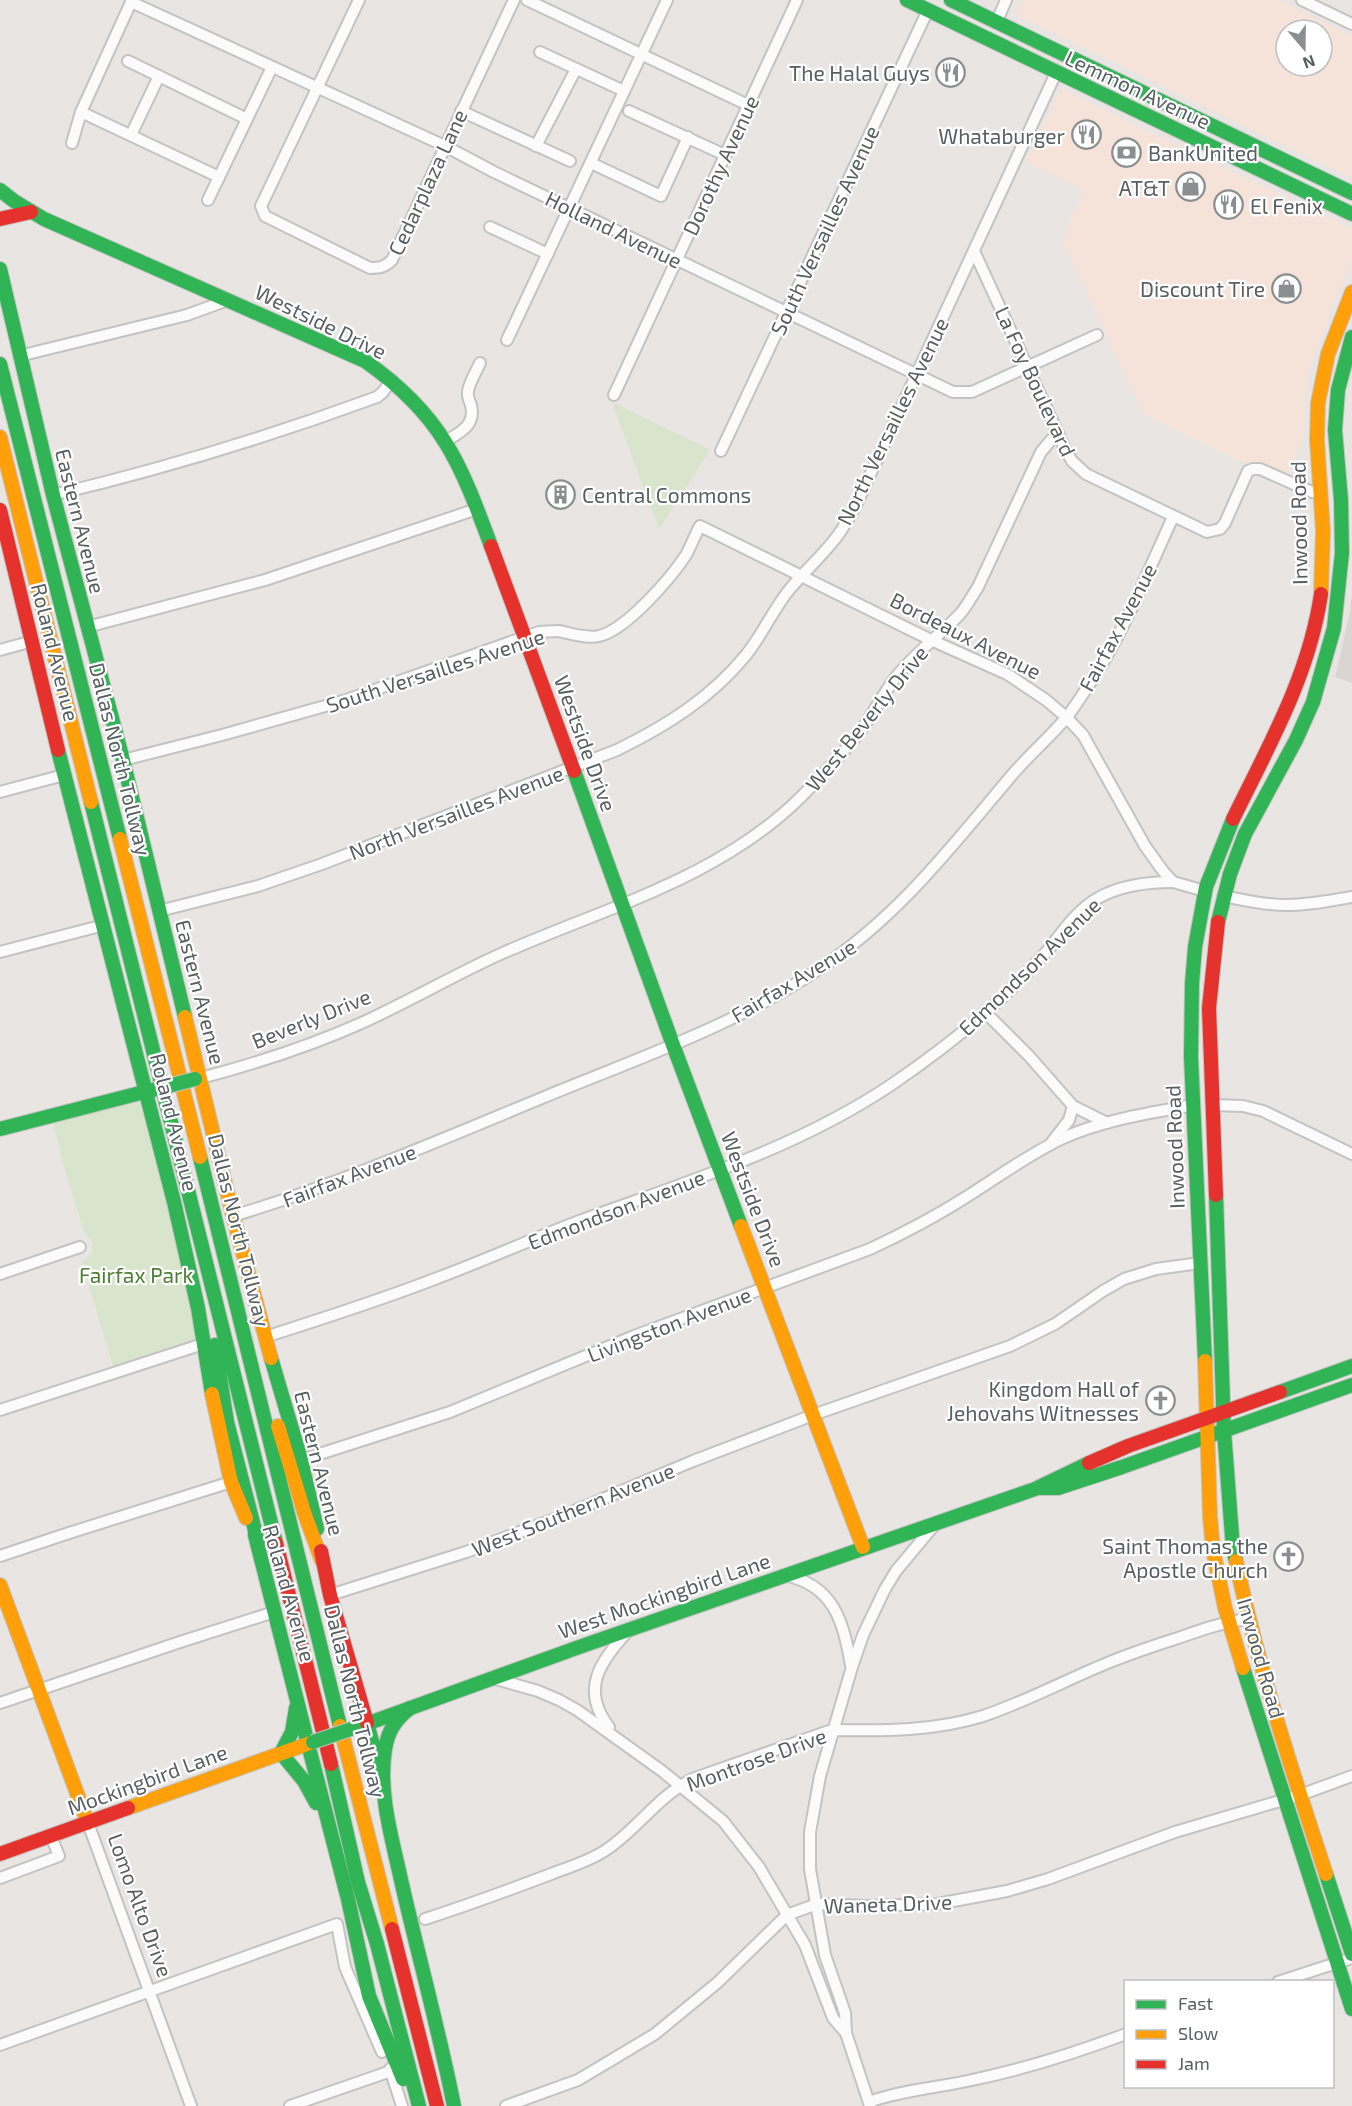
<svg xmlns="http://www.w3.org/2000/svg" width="1352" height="2106" font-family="'Exo 2',sans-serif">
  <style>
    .commercial { fill: #f5e3d9; fill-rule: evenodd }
    .industrial { fill: #dad5d3 }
    .green { fill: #d8e4cc }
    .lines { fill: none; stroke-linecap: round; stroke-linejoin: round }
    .street-casing { stroke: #c3c3c2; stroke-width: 14 }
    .fast-casing { stroke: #c2c3c2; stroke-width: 16 }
    .slow-casing { stroke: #c2c3c2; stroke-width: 16 }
    .jam-casing { stroke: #c2c3c2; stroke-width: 16 }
    .street { stroke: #fcfbfb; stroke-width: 10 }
    .fast { stroke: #30b455; stroke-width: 14 }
    .slow { stroke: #ff9f0a; stroke-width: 14 }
    .jam { stroke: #e5322d; stroke-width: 14 }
    .fast-bridge-casing { stroke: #c2c3c2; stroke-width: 16; stroke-linecap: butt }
    .fast-bridge { stroke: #30b455; stroke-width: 14 }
    .labels { text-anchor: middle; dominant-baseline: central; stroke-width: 4.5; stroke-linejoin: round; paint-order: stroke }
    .poi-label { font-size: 21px; fill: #585f61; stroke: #fff; text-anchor: end }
    .street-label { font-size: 21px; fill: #585f61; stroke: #fff }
    .park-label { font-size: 21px; fill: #4c7e31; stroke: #fff }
  </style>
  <rect width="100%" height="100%" fill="#e9e5e2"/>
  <g class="commercial">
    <path d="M1023 0H1279L1352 36V178L1016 14ZM1286 30H1322V66H1286Z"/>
    <polygon points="1061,89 1352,229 1352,259 1306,377 1304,435 1286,475 1259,464 1248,465 1143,413 1064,244 1069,222 1085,190 1026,161"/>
  </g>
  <polygon class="industrial" points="1352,594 1352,683 1335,677 1349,617"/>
  <g class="green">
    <polygon points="612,402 710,450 659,529"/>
    <polygon points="137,1101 143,1106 180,1254 196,1337 192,1342 113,1366 82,1261 92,1253 93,1242 85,1234 67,1178 53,1122"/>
  </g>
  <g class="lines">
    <defs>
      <g id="street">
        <path d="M359 0 261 206 265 216 370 268C380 268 385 267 392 260L514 0"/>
        <polyline points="527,0 748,105"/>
        <polyline points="1302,0 1352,24"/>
        <polyline points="131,2 445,146 494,172 953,392 972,392 1097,335"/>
        <polyline points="997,21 1006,0"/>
        <polyline points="540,52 624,91"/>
        <polyline points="128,61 247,119"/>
        <polyline points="461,111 570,161"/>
        <polyline points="629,111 725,155"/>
        <polyline points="81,112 219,177"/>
        <polyline points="131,135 159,76"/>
        <polyline points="72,143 81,112 132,0"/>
        <polyline points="536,146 576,69"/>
        <polyline points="591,163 661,196 688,137"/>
        <polyline points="208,200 272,67"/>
        <polyline points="490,227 548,254"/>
        <polyline points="974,251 1066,451 1072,461 1086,474 1207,532 1220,529 1225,523 1248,471 1253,469 1260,469 1312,492 1321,491"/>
        <polyline points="507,340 667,0"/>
        <polyline points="19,356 187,315 228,300"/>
        <polyline points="614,395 797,0"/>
        <path d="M446 441C461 432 476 425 471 405 469 400 467 396 468 391 470 381 476 372 480 363"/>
        <polyline points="721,451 928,10"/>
        <path d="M53 495C163 469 271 436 377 397L382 393 392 380"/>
        <polyline points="87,627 265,580 477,509"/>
        <polyline points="0,650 33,641"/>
        <path d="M123 760 222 735 343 701 539 632C545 632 551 631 558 631 570 633 586 639 599 636 626 630 671 578 686 555 691 546 695 535 700 526L931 640 1007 674 1046 700 1066 717 1083 735 1145 846 1163 871 1173 882 1205 891"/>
        <polyline points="0,792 64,775"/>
        <path d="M1223 896C1244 900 1264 905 1285 905 1308 905 1330 901 1352 897"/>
        <path d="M159 911 258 886 322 864 617 750C666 726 711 698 746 655 762 635 773 610 789 590 804 572 821 557 835 539 844 528 850 515 857 503L1056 73"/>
        <polyline points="0,952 104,925"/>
        <polyline points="985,1012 1029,1056 1073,1106 1107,1123"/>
        <path d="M201 1078C258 1063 313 1045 366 1021 409 1001 451 977 494 957 599 909 717 881 802 796 823 775 844 752 862 729 874 712 883 694 896 677 915 653 939 636 960 614 967 606 972 596 978 587L1041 452 1051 440 1059 435"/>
        <polyline points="1213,1105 1243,1106 1263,1111 1352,1154"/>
        <polyline points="1052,1142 1069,1120 1073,1106"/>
        <path d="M233 1216C339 1184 440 1140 542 1098 636 1059 734 1026 819 969 899 916 951 847 1012 775 1029 755 1050 737 1067 717 1079 701 1090 683 1101 666 1129 619 1150 567 1173 517"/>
        <polyline points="0,1274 80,1247"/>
        <path d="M265 1337C321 1319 378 1301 432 1280 483 1261 532 1239 582 1220 687 1182 797 1148 891 1085 935 1055 978 1022 1016 984 1026 973 1038 962 1048 950 1063 931 1077 910 1098 898 1121 885 1147 882 1173 882"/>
        <polyline points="0,1410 203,1344"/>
        <path d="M301 1460 450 1412 634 1336 870 1249C902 1234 933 1218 963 1199 995 1179 1026 1156 1061 1139 1102 1120 1149 1113 1194 1105"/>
        <polyline points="0,1556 69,1533 231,1482"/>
        <path d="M784 1575C834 1585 843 1621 851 1665"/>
        <polyline points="330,1595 466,1552 560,1517 693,1461 813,1415 1010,1346 1055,1324 1103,1291 1124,1279 1156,1269 1200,1263"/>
        <polyline points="492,1678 538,1691 559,1700 577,1710 662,1771 723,1821 759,1867 805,1945 833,2018 846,2033"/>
        <polyline points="0,1703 180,1642 274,1612"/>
        <path d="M609 1727C580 1690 600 1661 628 1631"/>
        <polyline points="88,1823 191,2106"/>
        <polyline points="0,1878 59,1856 51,1836"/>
        <path d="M425 1919C468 1905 509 1890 551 1874 569 1867 590 1861 606 1850 638 1829 659 1794 695 1778L826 1732 835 1730C885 1731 935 1731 983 1716 1025 1702 1064 1681 1105 1664 1129 1654 1153 1646 1178 1638 1201 1630 1223 1622 1248 1619"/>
        <polyline points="1278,1982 1352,1958"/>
        <polyline points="0,2045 337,1924 345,1967 382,2052"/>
        <polyline points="390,2069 402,2106"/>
        <path d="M869 2102C902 2090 937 2088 972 2080 1025 2069 1075 2053 1126 2034"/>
        <polyline points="290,2106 391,2071"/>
        <polyline points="506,2106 578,2080 655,2034 717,1983 787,1915 817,1904 867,1906 937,1904 1007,1891 1048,1879 1175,1832 1300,1795 1352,1776"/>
        <polyline points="870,2106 846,2033 845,2013 825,1955 810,1869 810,1832 820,1776 852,1667 863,1635 885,1589 896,1571 936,1523"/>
      </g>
      <g id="fast">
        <polyline points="907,0 1352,214"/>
        <polyline points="951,0 1352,193"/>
        <path d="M0 190 14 201 44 219 365 361C442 415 460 462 491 546"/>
        <polyline points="0,269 53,495 123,760 185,1017"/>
        <polyline points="0,364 120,839"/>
        <polyline points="58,750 174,1202 198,1308 212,1394"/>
        <polyline points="574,771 673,1045 741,1226"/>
        <polyline points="91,802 276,1543"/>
        <polyline points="1218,922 1230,874 1245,834 1296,740 1313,702 1334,628 1342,553 1341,500 1335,430 1338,390 1352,337"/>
        <polyline points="0,1129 152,1090"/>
        <polyline points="200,1157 340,1726"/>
        <polyline points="1216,1195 1224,1431 1233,1549 1236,1561"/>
        <polyline points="215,1345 227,1422 258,1542"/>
        <polyline points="271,1358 301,1460 317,1529"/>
        <polyline points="1205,1361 1191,1057 1192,984 1195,947 1206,887 1233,819"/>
        <polyline points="1280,1392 1352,1366"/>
        <polyline points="1039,1488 1058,1488 1122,1467 1352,1385"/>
        <polyline points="255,1535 308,1744"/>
        <polyline points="1243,1668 1352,2009"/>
        <path d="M410 1708C395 1720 388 1731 385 1749 378 1793 392 1838 401 1880 418 1955 439 2030 454 2106"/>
        <polyline points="367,1723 380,1771"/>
        <polyline points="358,1727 582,1646 1035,1489 1089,1463"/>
        <polyline points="308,1744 348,1899 369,1996 403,2079"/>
        <polyline points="281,1753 292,1732 296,1708"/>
        <polyline points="281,1753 304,1781 316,1803"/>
        <polyline points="331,1764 358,1882 377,1944 419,2106"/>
        <polyline points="1326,1874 1352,1954"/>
      </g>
      <g id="slow">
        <polyline points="0,437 91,802"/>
        <polyline points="1321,594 1323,531 1317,440 1318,403 1328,354 1352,292"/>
        <polyline points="120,839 200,1157"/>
        <polyline points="185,1017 233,1216 271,1358"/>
        <polyline points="741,1226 863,1547"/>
        <polyline points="1205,1361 1210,1516 1213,1550 1225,1608 1243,1668"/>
        <polyline points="212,1394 231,1482 246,1518"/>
        <polyline points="278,1426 305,1515 322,1561"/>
        <path d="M1236 1561C1258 1667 1292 1771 1326 1874"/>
        <polyline points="0,1585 88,1823"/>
        <polyline points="340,1726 392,1929"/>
        <polyline points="128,1808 313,1742"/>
      </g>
      <g id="jam">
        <polyline points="0,219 31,212"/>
        <polyline points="0,510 58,750"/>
        <polyline points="491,546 574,771"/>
        <path d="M1233 819C1269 745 1309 676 1321 594"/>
        <polyline points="1216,1195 1209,1008 1218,922"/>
        <polyline points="1089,1463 1128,1446 1280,1392"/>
        <polyline points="276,1543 331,1764"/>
        <polyline points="321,1551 330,1595 367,1723"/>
        <polyline points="0,1854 128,1808"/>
        <polyline points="392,1929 437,2106"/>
      </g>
    </defs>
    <use href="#street" class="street-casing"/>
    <use href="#fast" class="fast-casing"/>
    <use href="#slow" class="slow-casing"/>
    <use href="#jam" class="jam-casing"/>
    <use href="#street" class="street"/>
    <use href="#fast" class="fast"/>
    <use href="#slow" class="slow"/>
    <use href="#jam" class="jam"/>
    <defs>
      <g id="fast-bridge">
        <polyline points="153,1090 195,1079"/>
        <polyline points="313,1742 354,1728"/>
      </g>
    </defs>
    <use href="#fast-bridge" class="fast-bridge-casing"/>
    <use href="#fast-bridge" class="fast-bridge"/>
  </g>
  <defs>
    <symbol id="restaurant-ring" viewBox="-11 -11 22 22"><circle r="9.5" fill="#fff" stroke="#8b8e8e" stroke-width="1.5"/><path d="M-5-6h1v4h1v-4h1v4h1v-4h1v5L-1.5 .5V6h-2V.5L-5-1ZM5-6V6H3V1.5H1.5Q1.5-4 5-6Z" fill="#8b8e8e"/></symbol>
    <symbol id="bank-ring" viewBox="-11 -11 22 22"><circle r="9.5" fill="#fff" stroke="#8b8e8e" stroke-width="1.5"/><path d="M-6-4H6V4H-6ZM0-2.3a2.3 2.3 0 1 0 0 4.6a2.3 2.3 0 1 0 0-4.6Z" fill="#8b8e8e"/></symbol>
    <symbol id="shop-ring" viewBox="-11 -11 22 22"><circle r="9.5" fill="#fff" stroke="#8b8e8e" stroke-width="1.5"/><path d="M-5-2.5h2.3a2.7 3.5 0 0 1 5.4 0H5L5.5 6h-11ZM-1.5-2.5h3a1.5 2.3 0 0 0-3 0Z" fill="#8b8e8e"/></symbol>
    <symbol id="building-ring" viewBox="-11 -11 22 22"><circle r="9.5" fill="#fff" stroke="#8b8e8e" stroke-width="1.5"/><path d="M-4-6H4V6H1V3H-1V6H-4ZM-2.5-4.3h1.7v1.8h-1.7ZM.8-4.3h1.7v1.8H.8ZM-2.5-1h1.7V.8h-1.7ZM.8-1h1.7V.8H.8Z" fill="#8b8e8e"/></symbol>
    <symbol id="church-ring" viewBox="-11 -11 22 22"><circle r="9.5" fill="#fff" stroke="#8b8e8e" stroke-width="1.5"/><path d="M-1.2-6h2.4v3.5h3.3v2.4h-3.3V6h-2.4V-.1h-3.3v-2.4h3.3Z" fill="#8b8e8e"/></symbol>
  </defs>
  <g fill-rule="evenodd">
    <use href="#restaurant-ring" x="934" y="56" width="33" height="33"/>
    <use href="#restaurant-ring" x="1070" y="118" width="33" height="33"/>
    <use href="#bank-ring" x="1110" y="136" width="33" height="33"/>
    <use href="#shop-ring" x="1174" y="170" width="33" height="33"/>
    <use href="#restaurant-ring" x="1212" y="188" width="33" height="33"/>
    <use href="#shop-ring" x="1270" y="272" width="33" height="33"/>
    <use href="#building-ring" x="544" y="478" width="33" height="33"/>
    <use href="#church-ring" x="1144" y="1384" width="33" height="33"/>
    <use href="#church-ring" x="1272" y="1540" width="33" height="33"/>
  </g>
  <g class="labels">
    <g class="poi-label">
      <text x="930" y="72">The Halal Guys</text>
      <text x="1065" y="135">Whataburger</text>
      <text x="1148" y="152" text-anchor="start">BankUnited</text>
      <text x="1170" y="187">AT&amp;T</text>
      <text x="1250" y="205" text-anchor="start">El Fenix</text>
      <text x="1265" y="288">Discount Tire</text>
      <text x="582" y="494" text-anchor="start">Central Commons</text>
      <text x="1139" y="1388">Kingdom Hall of<tspan x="1139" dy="24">Jehovahs Witnesses</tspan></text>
      <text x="1268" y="1545">Saint Thomas the<tspan x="1268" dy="24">Apostle Church</tspan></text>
    </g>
    <g class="street-label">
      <text transform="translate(1138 89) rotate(25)">Lemmon Avenue</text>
      <text transform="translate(720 165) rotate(-65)">Dorothy Avenue</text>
      <text transform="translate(427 182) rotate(-65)">Cedarplaza Lane</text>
      <text transform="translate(614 229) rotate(26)">Holland Avenue</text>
      <text transform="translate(824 230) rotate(-65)">South Versailles Avenue</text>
      <text transform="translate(321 321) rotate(26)">Westside Drive</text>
      <text transform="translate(1036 381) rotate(65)">La Foy Boulevard</text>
      <text transform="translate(892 421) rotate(-64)">North Versailles Avenue</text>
      <text transform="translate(81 521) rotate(76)">Eastern Avenue</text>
      <text transform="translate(1298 523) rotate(-91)">Inwood Road</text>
      <text transform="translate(1117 627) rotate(-62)">Fairfax Avenue</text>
      <text transform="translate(966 635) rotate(27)">Bordeaux Avenue</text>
      <text transform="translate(56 652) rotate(76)">Roland Avenue</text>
      <text transform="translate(435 670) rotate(-18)">South Versailles Avenue</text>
      <text transform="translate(866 718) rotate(-51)">West Beverly Drive</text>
      <text transform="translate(586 743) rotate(70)">Westside Drive</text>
      <text transform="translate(121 759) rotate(76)">Dallas North Tollway</text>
      <text transform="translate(456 812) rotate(-21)">North Versailles Avenue</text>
      <text transform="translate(1029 966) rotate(-44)">Edmondson Avenue</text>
      <text transform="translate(793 980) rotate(-31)">Fairfax Avenue</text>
      <text transform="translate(201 992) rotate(76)">Eastern Avenue</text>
      <text transform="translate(311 1018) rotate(-22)">Beverly Drive</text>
      <text transform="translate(175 1122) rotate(76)">Roland Avenue</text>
      <text transform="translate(1174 1147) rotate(-92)">Inwood Road</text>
      <text transform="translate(349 1175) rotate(-21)">Fairfax Avenue</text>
      <text transform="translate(754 1199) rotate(69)">Westside Drive</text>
      <text transform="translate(616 1209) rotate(-21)">Edmondson Avenue</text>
      <text transform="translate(240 1230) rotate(76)">Dallas North Tollway</text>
      <text transform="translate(669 1324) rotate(-21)">Livingston Avenue</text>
      <text transform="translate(320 1463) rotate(76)">Eastern Avenue</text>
      <text transform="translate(573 1509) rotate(-22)">West Southern Avenue</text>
      <text transform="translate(290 1593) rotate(74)">Roland Avenue</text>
      <text transform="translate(664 1595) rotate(-19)">West Mockingbird Lane</text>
      <text transform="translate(1262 1658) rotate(74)">Inwood Road</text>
      <text transform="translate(356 1701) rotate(76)">Dallas North Tollway</text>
      <text transform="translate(756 1759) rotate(-20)">Montrose Drive</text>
      <text transform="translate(147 1779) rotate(-20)">Mockingbird Lane</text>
      <text transform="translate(888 1903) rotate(-2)">Waneta Drive</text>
      <text transform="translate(141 1905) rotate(70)">Lomo Alto Drive</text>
    </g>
    <g class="park-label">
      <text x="136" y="1274">Fairfax Park</text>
    </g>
  </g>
  <rect x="1124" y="1980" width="210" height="108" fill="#ffffff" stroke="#bcbfc0" stroke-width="1.5"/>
  <rect x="1136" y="2000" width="30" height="9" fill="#30b455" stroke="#bcbfc0" stroke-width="1.5"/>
  <text x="1178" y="2010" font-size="18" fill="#585f61">Fast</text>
  <rect x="1136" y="2030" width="30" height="9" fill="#ff9f0a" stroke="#bcbfc0" stroke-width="1.5"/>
  <text x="1178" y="2040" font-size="18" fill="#585f61">Slow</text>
  <rect x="1136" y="2060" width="30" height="9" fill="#e5322d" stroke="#bcbfc0" stroke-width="1.5"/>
  <text x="1178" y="2070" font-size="18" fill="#585f61">Jam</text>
  <g transform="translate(1304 48) rotate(160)"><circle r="28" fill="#ffffff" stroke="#bcbfc0" stroke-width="1.5"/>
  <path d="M0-4.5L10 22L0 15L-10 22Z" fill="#8b8e8e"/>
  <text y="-9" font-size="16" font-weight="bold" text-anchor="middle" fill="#585f61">N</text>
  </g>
</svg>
